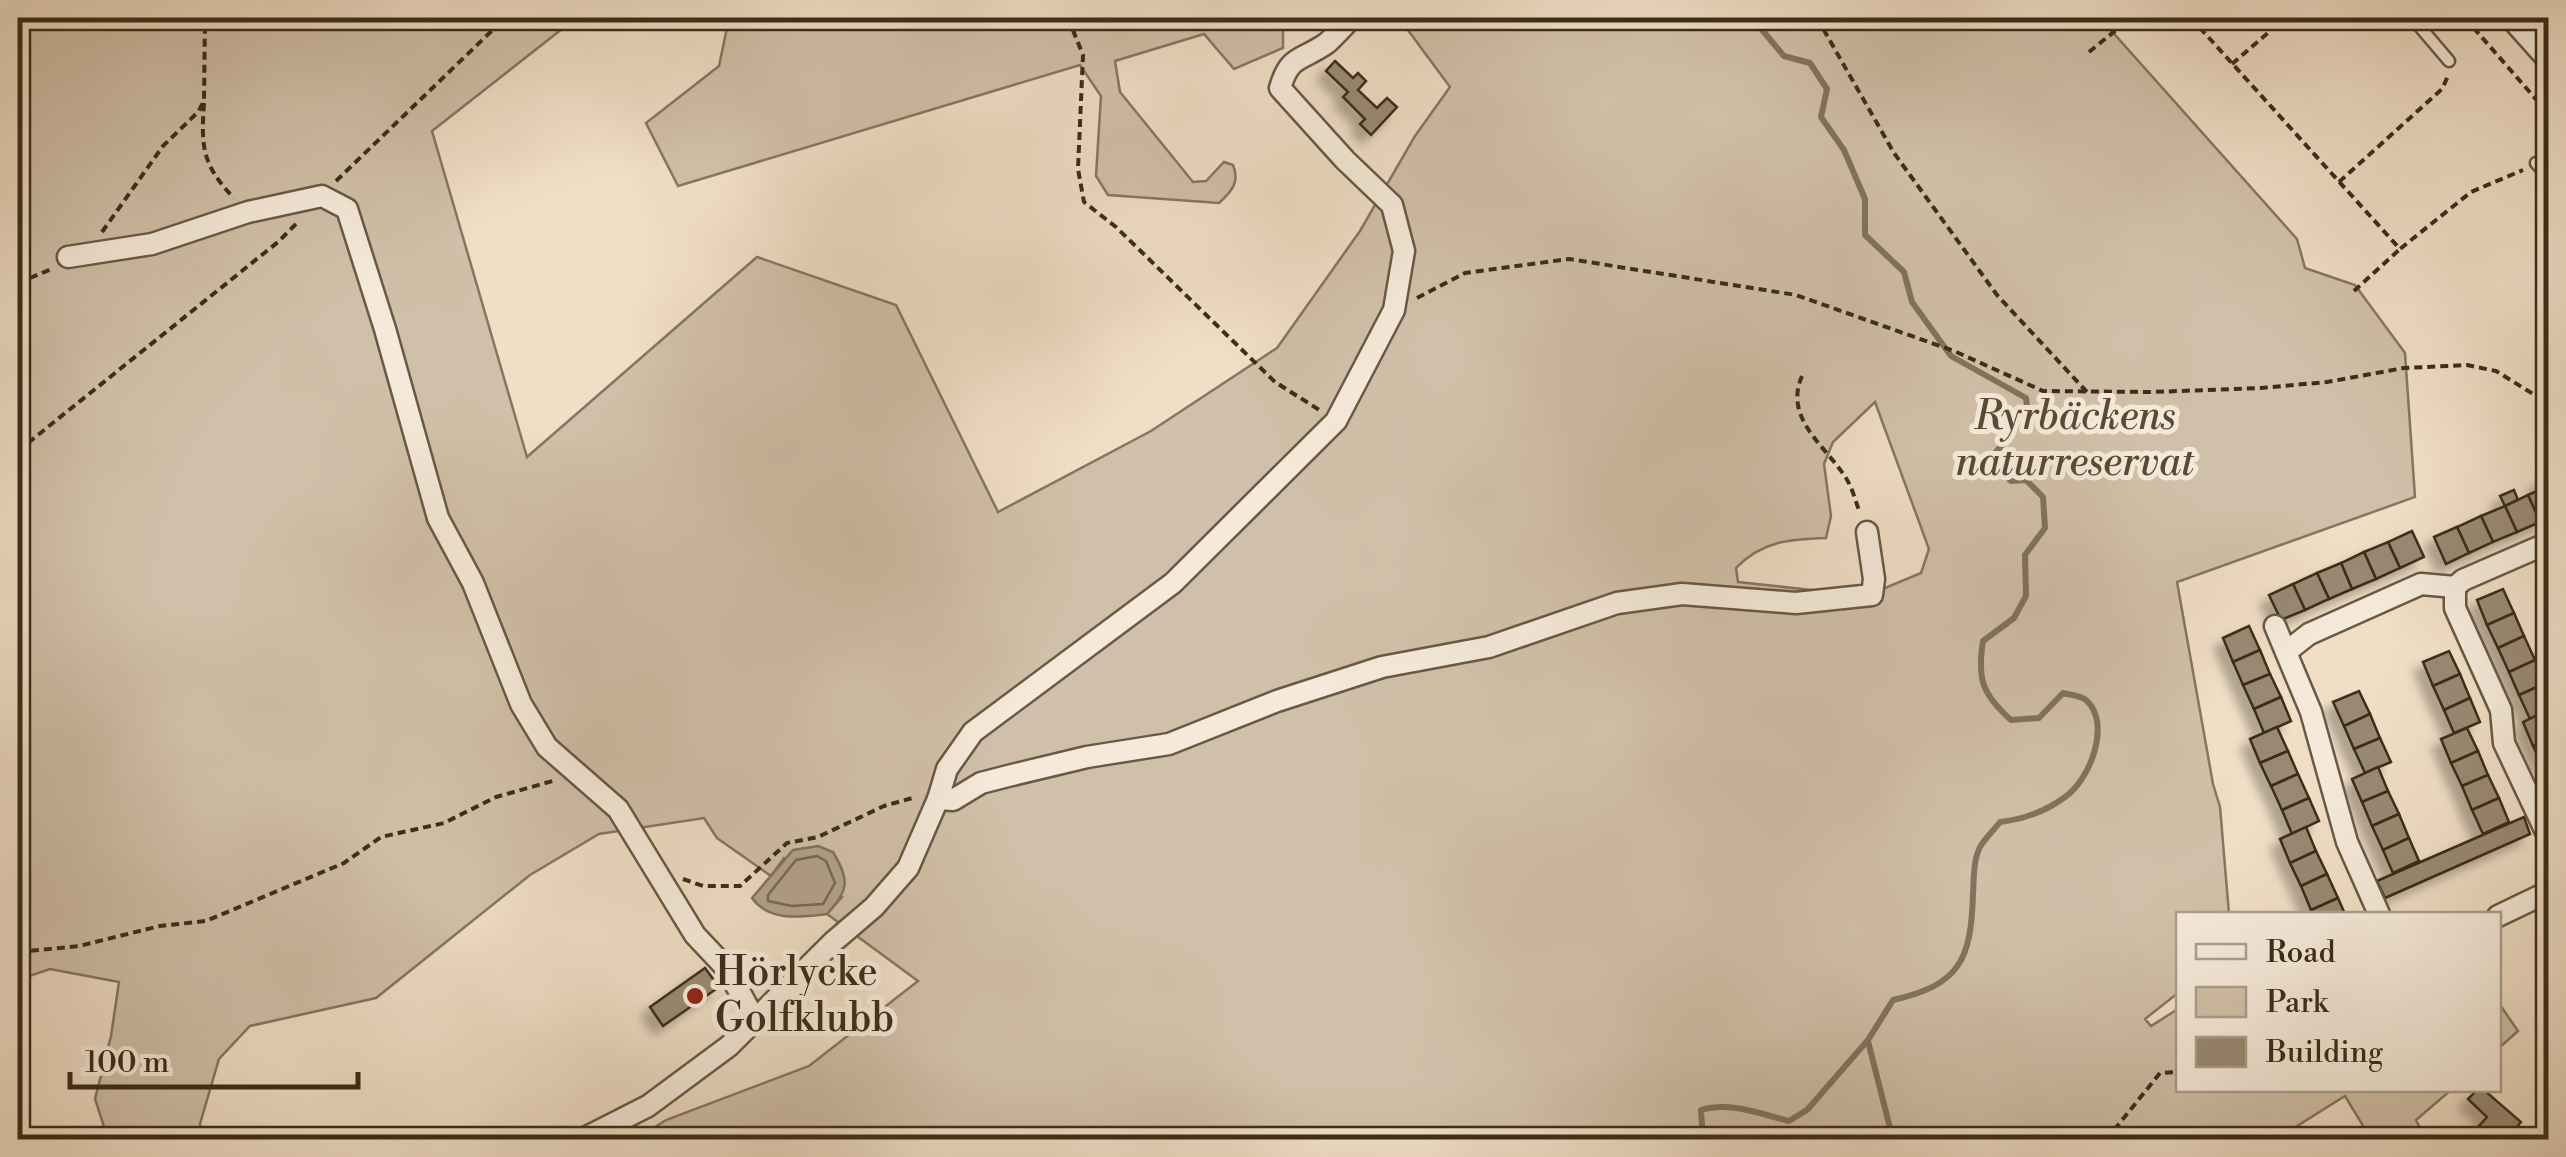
<svg xmlns="http://www.w3.org/2000/svg" width="2566" height="1157" font-family="'Libre Bodoni',serif">
  <style>
    .green { fill: #d1c0a9; stroke: #867661; stroke-width: 2.5; fill-rule: evenodd }
    .water { fill: #b2a28b; stroke: #82735d; stroke-width: 2.5 }
    .lines { fill: none; stroke-linecap: round; stroke-linejoin: round }
    .shore { stroke: #766852; stroke-width: 2.5 }
    .stream { stroke: #82735d; stroke-width: 6 }
    .building { fill: #998973; stroke: #3b2d19; stroke-width: 2.5; filter: url(#shadow) }
    .service-casing { stroke: #685944; stroke-width: 15 }
    .minor-casing { stroke: #685944; stroke-width: 25 }
    .tertiary-casing { stroke: #685944; stroke-width: 30 }
    .path { stroke: #3b2d19; stroke-width: 4; stroke-dasharray: 8 5; stroke-linecap: butt }
    .service { stroke: #f5eada; stroke-width: 10 }
    .minor { stroke: #f5eada; stroke-width: 20 }
    .tertiary { stroke: #f5eada; stroke-width: 25 }
    .poi-dot { fill: #8f2418; stroke: #f5eada; stroke-width: 4 }
    .labels { text-anchor: middle; dominant-baseline: central; stroke-width: 10; stroke-linejoin: round; paint-order: stroke }
    .park-label { font-size: 40px; font-style: italic; fill: #594a36; stroke: #f5eada }
    .poi-label { font-size: 40px; fill: #3b2d19; stroke: #f5eada; text-anchor: start }
  </style>
  <defs>
    <filter id="shadow"><feDropShadow dx="-9" dy="9" stdDeviation="5" flood-color="#0004"/></filter>
  </defs>
  <rect width="100%" height="100%" fill="#f0dec6"/>
  <filter id="stains"><feTurbulence type="fractalNoise" baseFrequency=".002" numOctaves="4"/><feColorMatrix values="0 0 0 0 .2 0 0 0 0 .09 0 0 0 0 .02 0 0 0 .5 -.17"/></filter>
  <radialGradient id="worn" r=".72"><stop offset=".6" stop-color="#630" stop-opacity="0"/><stop offset="1" stop-color="#630" stop-opacity=".3"/></radialGradient>
  <g class="green">
    <path d="M18 18H576L432 131 527 457 757 257 896 305 998 512 1151 431 1277 348 1360 231 1415 136 1450 87 1399 18H2100L2297 239 2305 268 2355 285 2405 353 2415 497 2177 582 2213 784 2220 807 2229 914H2178V993L2145 1019 2151 1026 2178 1009V1090H2451L2416 1120 2426 1140 2371 1139 2345 1096 2275 1140 636 1139 666 1120 809 1066 918 981 827 914 842 897 784 858 771 876 717 838 704 818 599 834 530 875 376 998 250 1026 219 1059 200 1124 203 1139H108L95 1099 111 1036 119 982 50 969 18 980ZM1875 402 1929 549 1921 573 1866 596 1738 582 1736 568C1762 541 1790 539 1826 538L1831 516 1824 464 1833 442Z"/>
    <path d="M729 18H1283V48L1234 69 1204 34 1115 61 1120 92 1193 182 1206 181 1224 162 1233 165C1240 182 1232 191 1219 203L1108 195 1096 176 1101 96 1080 65 678 186 646 123 719 66Z"/>
    <polygon points="2498,1002 2518,1031 2499,1048 2498,1048"/>
  </g>
  <path class="water" d="M818 846 833 852C850 881 849 889 827 914 801 917 769 922 752 898L793 850Z"/>
  <g class="lines">
    <polygon class="shore" points="817,856 826,861 835,883 823,904 792,906 768,901 768,895 796,860"/>
    <g class="stream">
      <polyline points="1868,1041 1893,1140"/>
      <path d="M1703 1140 1701 1110C1729 1101 1761 1114 1789 1121L1807 1110 1868 1040 1893 1000C1960 985 1971 960 1973 894 1974 879 1973 861 1980 847 1985 838 1994 830 2000 822 2024 819 2045 812 2065 797 2090 780 2112 723 2086 700 2080 695 2070 695 2063 693L2039 718 2011 720C1982 694 1977 679 1983 641L2014 618 2026 596 2025 555 2045 528 2043 497 2026 480 2011 481 1998 470 1996 452 2028 413 2026 398 1951 356 1912 302 1904 272 1865 235V199L1844 150 1821 117 1827 89 1810 63 1784 56 1752 18"/>
    </g>
  </g>
  <g class="building">
    <polygon points="1335,61 1353,78 1358,73 1366,81 1358,90 1377,108 1387,98 1397,107 1371,135 1360,124 1365,119 1343,97 1348,92 1326,71"/>
    <polygon points="2548,476 2548,486 2542,490 2538,480"/>
    <polygon points="2548,486 2548,518 2540,522 2528,495"/>
    <polygon points="2514,490 2518,500 2505,506 2500,496"/>
    <polygon points="2528,495 2540,522 2517,532 2505,506"/>
    <polygon points="2505,506 2517,532 2493,542 2481,516"/>
    <polygon points="2481,516 2493,542 2469,553 2457,527"/>
    <polygon points="2457,527 2469,553 2446,564 2434,537"/>
    <polygon points="2412,531 2424,557 2400,568 2388,542"/>
    <polygon points="2388,542 2400,568 2376,579 2364,552"/>
    <polygon points="2364,552 2376,579 2352,589 2341,563"/>
    <polygon points="2341,563 2352,589 2329,599 2317,573"/>
    <polygon points="2317,573 2329,599 2305,610 2293,584"/>
    <polygon points="2293,584 2305,610 2281,620 2269,595"/>
    <polygon points="2503,589 2514,613 2487,625 2477,600"/>
    <polygon points="2514,613 2524,636 2498,648 2487,625"/>
    <polygon points="2249,626 2260,650 2233,662 2223,638"/>
    <polygon points="2524,636 2535,660 2509,672 2498,648"/>
    <polygon points="2260,650 2270,674 2243,685 2233,662"/>
    <polygon points="2449,651 2460,674 2433,686 2423,662"/>
    <polygon points="2535,660 2546,683 2519,695 2509,672"/>
    <polygon points="2270,674 2281,697 2254,709 2243,685"/>
    <polygon points="2460,674 2470,698 2444,710 2433,686"/>
    <polygon points="2546,683 2548,710 2530,719 2519,695"/>
    <polygon points="2359,691 2370,714 2344,726 2333,702"/>
    <polygon points="2281,697 2291,721 2264,733 2254,709"/>
    <polygon points="2470,698 2480,722 2454,733 2444,710"/>
    <polygon points="2548,710 2548,739 2533,746 2523,722"/>
    <polygon points="2370,714 2380,738 2354,749 2344,726"/>
    <polygon points="2277,727 2288,751 2260,763 2250,739"/>
    <polygon points="2467,728 2478,751 2451,763 2441,739"/>
    <polygon points="2380,738 2391,762 2365,773 2354,749"/>
    <polygon points="2548,739 2548,767 2544,769 2533,746"/>
    <polygon points="2288,751 2298,774 2271,786 2260,763"/>
    <polygon points="2478,751 2488,775 2462,786 2451,763"/>
    <polygon points="2378,767 2388,791 2362,802 2352,779"/>
    <polygon points="2298,774 2309,798 2282,810 2271,786"/>
    <polygon points="2488,775 2499,798 2472,810 2462,786"/>
    <polygon points="2388,791 2399,814 2372,826 2362,802"/>
    <polygon points="2309,798 2319,821 2292,834 2282,810"/>
    <polygon points="2499,798 2509,822 2483,834 2472,810"/>
    <polygon points="2399,814 2409,838 2383,850 2372,826"/>
    <polygon points="2524,817 2530,834 2385,898 2377,881"/>
    <polygon points="2306,827 2316,851 2290,863 2280,839"/>
    <polygon points="2409,838 2419,861 2393,873 2383,850"/>
    <polygon points="2316,851 2327,874 2301,886 2290,863"/>
    <polygon points="2327,874 2338,898 2311,910 2301,886"/>
    <polygon points="2338,898 2345,914 2313,914 2311,910"/>
    <polygon points="705,968 719,987 663,1026 650,1007"/>
    <polygon points="2477,1090 2484,1090 2521,1122 2505,1140 2494,1140 2479,1126 2487,1117 2468,1099"/>
  </g>
  <g class="lines">
    <defs>
      <g id="service">
        <polyline points="2415,21 2449,61"/>
        <polyline points="2536,163 2548,176"/>
      </g>
      <g id="minor">
        <polyline points="68,257 152,244 248,212 322,196 347,209 385,329 438,518 473,583 521,704 547,747 618,809 695,935 727,969 755,1020"/>
        <polyline points="2455,587 2463,580 2548,543"/>
        <polyline points="2275,626 2311,712 2347,842 2379,914"/>
        <polyline points="2286,652 2309,634 2421,584 2455,587 2455,608 2501,710 2504,743 2547,834"/>
        <polyline points="938,799 953,800 981,783 1008,776 1087,757 1169,744 1277,701 1382,667 1489,647 1617,603 1682,594 1796,603 1872,595 1874,579 1867,532"/>
        <polyline points="2498,916 2548,892"/>
        <path d="M581 1140 648 1106 729 1046 833 942 874 907 908 868 938 799 947 769 973 732 1173 583 1336 421 1394 310 1404 251 1392 205 1345 160 1280 88C1290 54 1302 61 1327 43 1333 38 1339 31 1345 25"/>
      </g>
      <polyline id="tertiary" points="2514,18 2548,56"/>
    </defs>
    <use href="#service" class="service-casing"/>
    <use href="#minor" class="minor-casing"/>
    <use href="#tertiary" class="tertiary-casing"/>
    <g class="path">
      <polyline points="1068,18 1083,55 1078,169 1084,202 1116,227 1275,382 1321,411"/>
      <polyline points="1817,18 1894,153 1997,295 2087,392"/>
      <polyline points="2191,18 2400,249 2471,192 2523,170"/>
      <polyline points="2465,18 2548,113"/>
      <polyline points="18,38 34,18"/>
      <polyline points="2089,52 2131,18"/>
      <polyline points="2232,64 2285,18"/>
      <path d="M204 103C201 147 202 165 234 198"/>
      <polyline points="336,181 505,18"/>
      <polyline points="2339,182 2442,89 2449,74"/>
      <polyline points="102,232 163,146 198,112 204,101 205,18"/>
      <polyline points="18,283 54,268"/>
      <polyline points="2354,291 2400,249"/>
      <polyline points="1417,298 1465,273 1569,259 1796,295 1954,351 2043,391 2152,392 2261,388 2327,382 2404,368 2467,365 2496,371 2538,397 2548,400"/>
      <path d="M1802 376C1784 417 1822 443 1844 475 1852 486 1855 500 1860 513"/>
      <polyline points="18,451 278,242 299,221"/>
      <polyline points="683,879 703,886 740,886 787,843 818,837 884,806 916,797"/>
      <polyline points="18,952 79,946 160,926 206,921 344,863 381,837 444,823 496,797 556,780"/>
      <polyline points="2106,1140 2160,1073 2178,1072"/>
    </g>
    <use href="#service" class="service"/>
    <use href="#minor" class="minor"/>
    <use href="#tertiary" class="tertiary"/>
  </g>
  <circle class="poi-dot" cx="695" cy="996" r="10"/>
  <g class="labels">
    <g class="park-label">
      <text x="2075" y="417">Ryrbäckens<tspan x="2075" dy="46">naturreservat</tspan></text>
    </g>
    <g class="poi-label">
      <text x="715" y="973">Hörlycke<tspan x="715" dy="46">Golfklubb</tspan></text>
    </g>
  </g>
  <rect width="2566" height="1157" fill="none" stroke="#f0dec6" stroke-width="60"/>
  <rect x="20" y="20" width="2526" height="1117" fill="none" stroke="#3b2d19" stroke-width="5"/>
  <rect x="30" y="30" width="2506" height="1097" fill="none" stroke="#3b2d19" stroke-width="2.5"/>
  <rect x="2176" y="912" width="325" height="180" fill="#f5eada" stroke="#ab9e8d" stroke-width="2.5"/>
  <rect x="2196" y="944" width="50" height="15" fill="#f5eada" stroke="#ab9e8d" stroke-width="2.5"/>
  <text x="2266" y="962" font-size="30" fill="#3b2d19">Road</text>
  <rect x="2196" y="987" width="50" height="30" fill="#d1c0a9" stroke="#ab9e8d" stroke-width="2.5"/>
  <text x="2266" y="1012" font-size="30" fill="#3b2d19">Park</text>
  <rect x="2196" y="1037" width="50" height="30" fill="#998973" stroke="#ab9e8d" stroke-width="2.5"/>
  <text x="2266" y="1062" font-size="30" fill="#3b2d19">Building</text>
  <path d="M70 1072v15h288v-15" fill="none" stroke="#3b2d19" stroke-width="5"/>
  <text x="85" y="1072" font-size="30" fill="#3b2d19" stroke="#f5eada" stroke-width="8" paint-order="stroke">100 m</text>
  <rect width="100%" height="100%" filter="url(#stains)"/>
  <rect width="100%" height="100%" fill="url(#worn)"/>
</svg>
